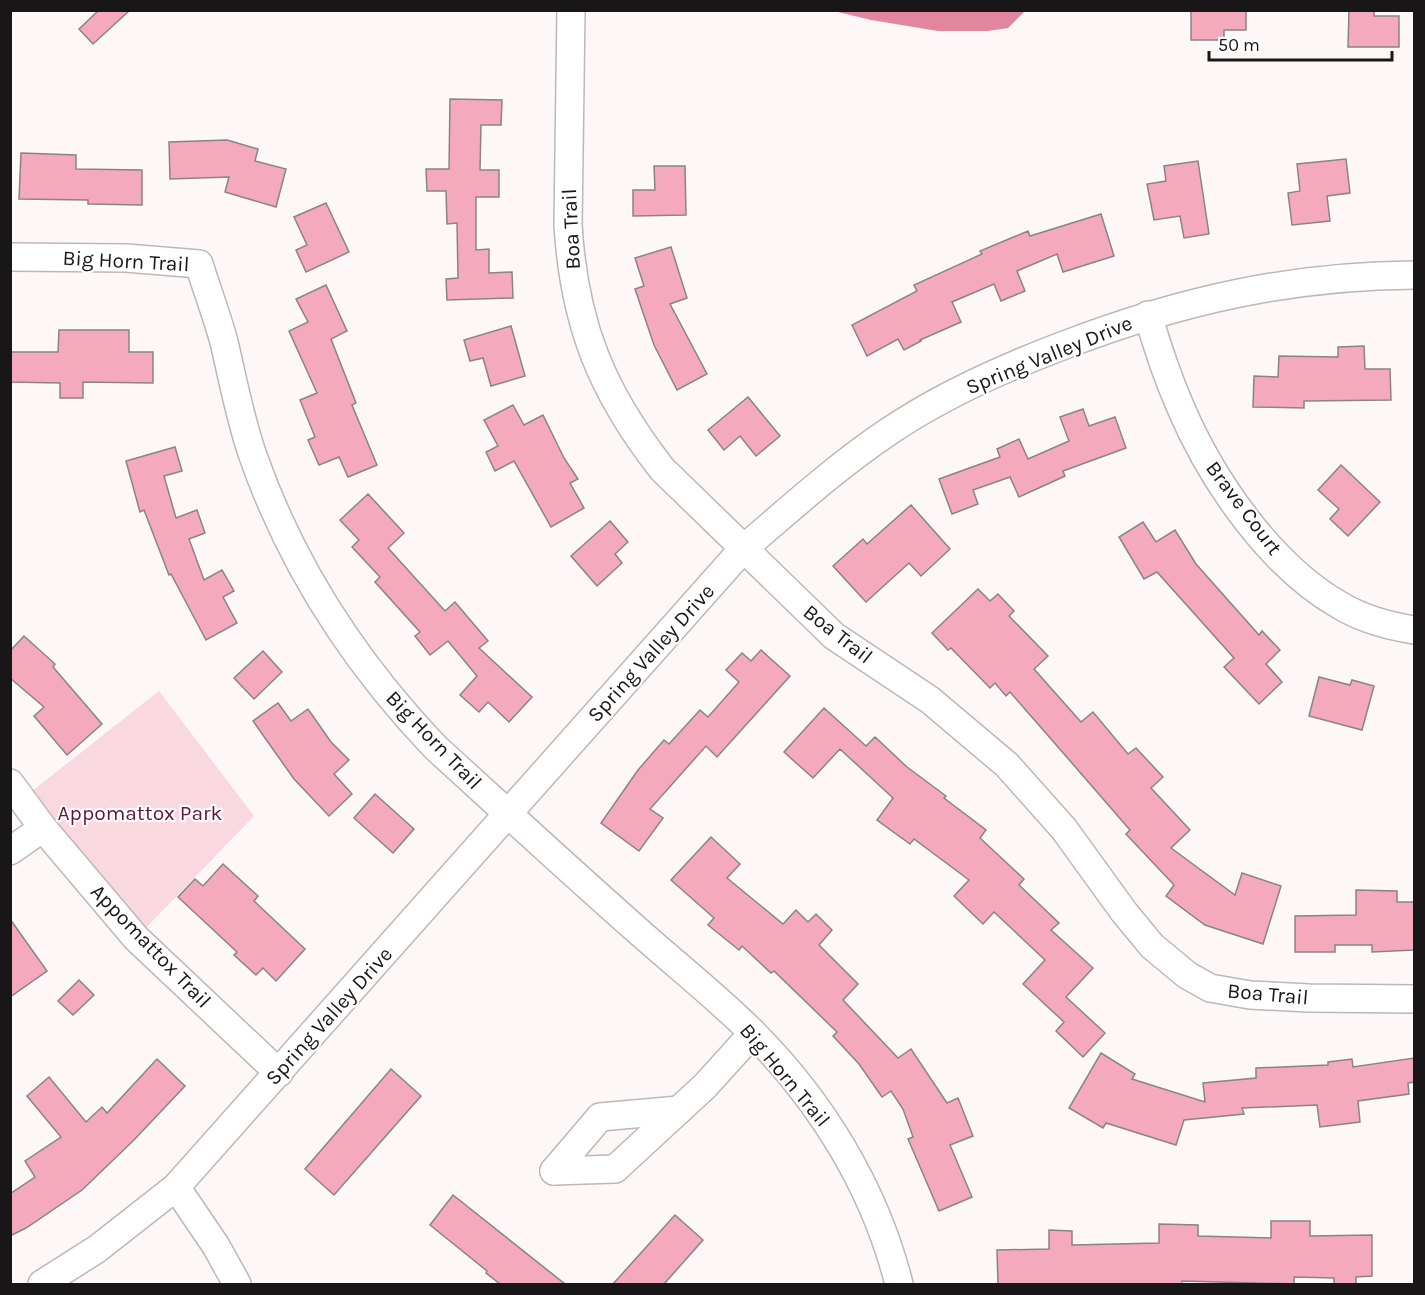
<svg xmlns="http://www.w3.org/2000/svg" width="1425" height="1295" font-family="Karla,sans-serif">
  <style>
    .green { fill: #f9d8e0 }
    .water { fill: #e286a0 }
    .building { fill: #f5a9bd; stroke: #8a8485; stroke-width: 1.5 }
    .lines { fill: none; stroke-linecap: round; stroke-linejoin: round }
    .street-casing { stroke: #beb7b9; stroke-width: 30 }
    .street { stroke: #fff; stroke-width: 27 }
    .labels { text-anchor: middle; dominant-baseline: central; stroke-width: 4.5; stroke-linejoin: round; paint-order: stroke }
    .street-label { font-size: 21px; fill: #181616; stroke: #fff }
    .park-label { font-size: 21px; fill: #661434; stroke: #fff }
  </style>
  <rect width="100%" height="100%" fill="#fef7f8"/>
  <polygon class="green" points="159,691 254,816 136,938 22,799"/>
  <polygon class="water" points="834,11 1025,10 1025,11 1008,28 988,31 938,31 871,20"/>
  <g class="building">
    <polygon points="99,10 130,10 93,44 79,29"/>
    <polygon points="1191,10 1246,10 1246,30 1224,30 1224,40 1191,40"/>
    <polygon points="1349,10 1374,10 1374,16 1399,16 1399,47 1348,47"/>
    <polygon points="450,99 502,100 501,125 481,125 480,170 499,170 499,197 476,197 476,250 489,249 489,273 512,272 513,298 447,300 446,279 458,278 457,223 447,224 446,191 427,191 426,169 449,169"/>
    <polygon points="227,140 258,149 255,161 286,169 276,207 225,192 229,177 170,179 169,142"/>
    <polygon points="21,153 76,155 76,169 142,170 142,205 88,204 88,200 19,199"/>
    <polygon points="1346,159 1350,193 1327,196 1330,221 1292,225 1288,193 1300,191 1297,164"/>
    <polygon points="1198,161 1209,234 1184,238 1180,216 1154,220 1147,184 1166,181 1164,166"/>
    <polygon points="654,166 685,166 686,215 633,216 633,190 655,190"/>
    <polygon points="326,203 349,252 306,272 296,250 307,245 294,217"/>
    <polygon points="1101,214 1114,256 1063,272 1057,254 1017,271 1025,291 1001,301 994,284 952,302 961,322 920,340 921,341 904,350 898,339 867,356 852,325 917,291 914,285 982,254 980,251 1028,231 1030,236"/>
    <polygon points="671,247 687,298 670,304 707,374 677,390 654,345 635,289 644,286 635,258"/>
    <polygon points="326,285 347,331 331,339 356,403 352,405 377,465 348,477 339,457 319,465 308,440 315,437 300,400 317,393 289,331 308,322 296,299"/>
    <polygon points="511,326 525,376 491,386 483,358 470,361 464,340"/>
    <polygon points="59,330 129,330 129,352 153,352 153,383 83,382 83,398 60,398 60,383 10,382 10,352 58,352"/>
    <polygon points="1364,346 1365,369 1390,369 1391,400 1304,401 1304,408 1253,407 1254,376 1278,377 1279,356 1338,357 1338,347"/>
    <polygon points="748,397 780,436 756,456 740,436 724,450 708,430"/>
    <polygon points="513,405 524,425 543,415 564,458 578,479 570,483 584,508 551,527 514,461 495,471 486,452 498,446 484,420"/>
    <polygon points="1083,409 1089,426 1115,417 1126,448 1063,471 1065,476 1019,497 1010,477 973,490 978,504 952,514 939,479 1000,457 997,449 1019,439 1028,459 1069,441 1060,417"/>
    <polygon points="175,447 182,471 164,476 176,518 197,510 205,533 189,539 204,580 222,570 234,591 223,597 237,623 206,640 171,574 169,575 144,510 140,512 126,461"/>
    <polygon points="1341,465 1380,502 1348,536 1330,519 1339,509 1318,490"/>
    <polygon points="368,494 404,533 388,548 445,611 455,602 488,641 479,648 532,697 509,722 488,702 479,712 460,695 477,676 448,641 430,655 415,636 420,632 375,582 380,577 352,547 359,540 340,520"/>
    <polygon points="911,505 950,549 921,576 909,563 866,602 833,566 863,539 867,544"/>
    <polygon points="610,521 628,542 615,554 622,563 597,586 571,556"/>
    <polygon points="1143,522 1156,542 1175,530 1196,564 1259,635 1262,631 1280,650 1266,664 1282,682 1259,704 1224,667 1234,658 1157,572 1144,579 1119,537"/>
    <polygon points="978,589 990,601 998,594 1014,611 1009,616 1048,656 1034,669 1081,722 1093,712 1128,754 1136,748 1163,777 1151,788 1190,830 1171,848 1235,895 1242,873 1281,886 1263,944 1205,925 1166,896 1174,885 1126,834 1130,830 1051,739 1010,692 1006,696 995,683 990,688 951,648 948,650 932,633"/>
    <polygon points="24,636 55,664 53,667 102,724 67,755 34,716 44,707 10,678 10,651"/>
    <polygon points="761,650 790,676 717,757 706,746 650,809 663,818 639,851 601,823 638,770 664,740 669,744 700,710 708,717 739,682 726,670 742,653 751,661"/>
    <polygon points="263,651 282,672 254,699 234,678"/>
    <polygon points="1319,677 1350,685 1352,680 1374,686 1362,730 1309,716"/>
    <polygon points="278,703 291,721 308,709 331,742 349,760 334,774 352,794 329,816 294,779 253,721"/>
    <polygon points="824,708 866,746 875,737 907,767 946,796 944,798 986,830 980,838 1024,879 1019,885 1059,923 1051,930 1093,968 1066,997 1105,1033 1083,1057 1056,1031 1064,1022 1023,984 1045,960 994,912 983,924 954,896 969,880 914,839 910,844 877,820 893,798 840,749 813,778 784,752"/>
    <polygon points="375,794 414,829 393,853 354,818"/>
    <polygon points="711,837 740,864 727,878 783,924 796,910 808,922 816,914 832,930 819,945 858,984 843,1000 898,1058 911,1049 947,1103 958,1098 973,1136 950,1145 972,1197 939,1211 908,1139 913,1137 903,1109 891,1091 882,1097 859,1064 833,1036 837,1032 774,971 771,973 742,946 739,950 708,925 714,918 671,880"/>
    <polygon points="223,864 258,896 254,901 305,949 276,981 263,968 256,975 234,955 237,952 178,897 195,879 203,886"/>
    <polygon points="1356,890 1397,891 1397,902 1414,902 1414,950 1372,952 1372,945 1335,945 1335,952 1295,952 1295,916 1356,915"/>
    <polygon points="10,919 47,971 10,997"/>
    <polygon points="79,980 94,995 73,1015 58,1001"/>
    <polygon points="1101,1053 1135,1074 1132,1079 1205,1102 1203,1083 1256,1078 1256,1068 1328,1065 1328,1062 1352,1059 1353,1067 1414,1058 1414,1082 1408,1083 1409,1094 1358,1101 1360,1122 1320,1127 1317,1105 1242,1108 1244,1114 1184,1120 1176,1145 1106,1123 1103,1128 1069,1108"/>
    <polygon points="157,1059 185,1086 133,1141 82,1190 26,1228 10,1236 10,1194 35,1177 25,1161 61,1137 27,1096 49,1077 86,1122 102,1107 107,1113"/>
    <polygon points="391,1069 421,1096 334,1195 305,1169"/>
    <polygon points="453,1195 565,1284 500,1284 486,1273 487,1271 430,1225"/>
    <polygon points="675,1215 703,1240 664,1284 613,1284"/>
    <polygon points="1271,1221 1310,1221 1310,1236 1372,1235 1372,1276 1356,1277 1356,1284 1334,1284 1334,1278 1294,1277 1294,1284 1182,1281 1182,1284 998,1284 997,1250 1049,1249 1049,1230 1072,1231 1072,1245 1159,1243 1159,1224 1198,1225 1198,1236 1271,1238"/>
  </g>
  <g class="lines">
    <defs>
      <g id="street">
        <path d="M571 10 568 225C574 323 601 391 662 469L834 636 930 700 1007 765 1064 829 1124 912 1152 946 1187 975 1210 988 1250 995 1309 998 1414 999"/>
        <path d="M10 257 126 258 199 264C207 290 217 316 224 342 233 380 240 419 253 456 292 567 355 663 435 747 502 808 569 870 637 930 675 964 716 996 753 1033 822 1102 875 1189 899 1284"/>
        <path d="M1148 315C1157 346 1167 376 1180 406 1211 479 1270 566 1341 606 1363 619 1389 626 1414 630"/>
        <polyline points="10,783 43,828 136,938 279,1073"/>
        <polyline points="10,851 43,828"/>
        <polyline points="554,1171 615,1169 705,1086 753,1033"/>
        <polyline points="554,1171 600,1117 679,1110"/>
        <polyline points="176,1187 216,1246 237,1284"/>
        <path d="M42 1284 97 1249 176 1187 743 549C790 509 836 467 888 432 941 396 1001 369 1062 346 1179 301 1288 276 1414 275"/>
      </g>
    </defs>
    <use href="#street" class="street-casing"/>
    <use href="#street" class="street"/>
  </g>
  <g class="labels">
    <g class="street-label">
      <text transform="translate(571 229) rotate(-93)">Boa Trail</text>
      <text transform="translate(126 261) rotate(3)">Big Horn Trail</text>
      <text transform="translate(1049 355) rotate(-22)">Spring Valley Drive</text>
      <text transform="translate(1244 508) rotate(53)">Brave Court</text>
      <text transform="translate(838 634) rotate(38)">Boa Trail</text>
      <text transform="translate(651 653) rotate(-48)">Spring Valley Drive</text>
      <text transform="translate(434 740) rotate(46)">Big Horn Trail</text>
      <text transform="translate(151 946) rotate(46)">Appomattox Trail</text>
      <text transform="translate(1268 994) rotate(5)">Boa Trail</text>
      <text transform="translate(329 1016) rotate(-48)">Spring Valley Drive</text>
      <text transform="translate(785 1075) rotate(50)">Big Horn Trail</text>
    </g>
    <g class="park-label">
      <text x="140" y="813">Appomattox Park</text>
    </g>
  </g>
  <rect width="1425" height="1295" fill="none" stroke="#181616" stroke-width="24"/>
  <path d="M1209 51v9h183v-9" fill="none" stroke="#181616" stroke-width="3"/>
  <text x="1218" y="51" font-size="18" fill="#181616" stroke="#ffffff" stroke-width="4.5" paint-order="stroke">50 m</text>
</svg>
